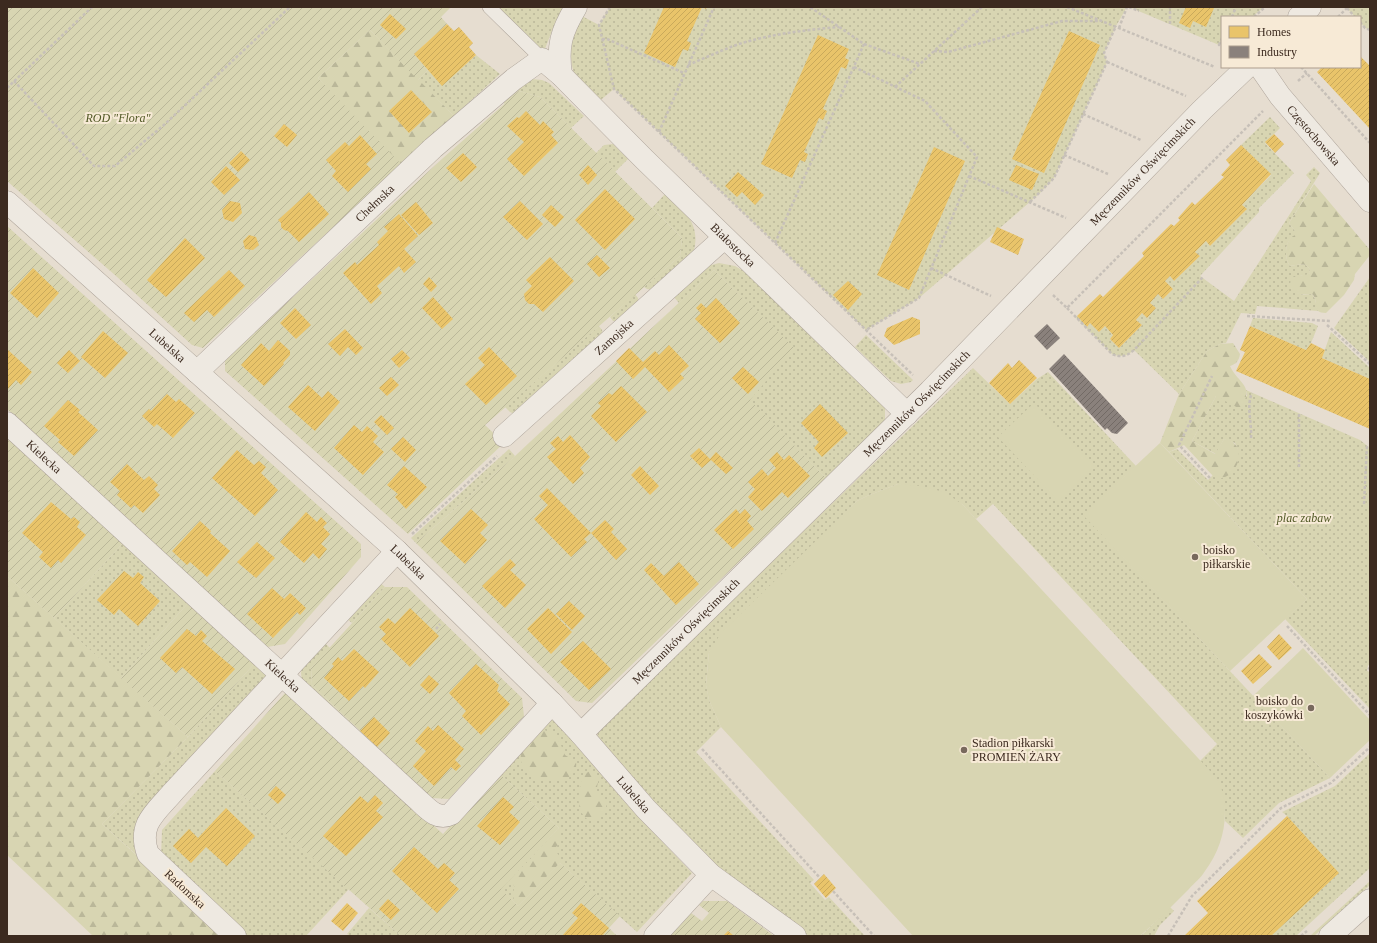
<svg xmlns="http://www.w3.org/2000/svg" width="1377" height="943" font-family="'Times New Roman',serif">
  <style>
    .grass { fill: url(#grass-dots) }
    .forest { fill: url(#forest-firs) }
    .garden { fill: url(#garden-furrows) }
    .pitch { fill: #d8d5b2 }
    .homes { fill: url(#homes-hatch) }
    .industry { fill: url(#industry-hatch) }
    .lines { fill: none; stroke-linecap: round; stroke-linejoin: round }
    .service-casing { stroke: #aca298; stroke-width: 14 }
    .minor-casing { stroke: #aca298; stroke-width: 23 }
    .path { stroke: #c7c0b8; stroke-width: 2.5; stroke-dasharray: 3 2; stroke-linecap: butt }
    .service { stroke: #eee9e1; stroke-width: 13 }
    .minor { stroke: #eee9e1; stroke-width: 22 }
    .poi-dot { fill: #78695d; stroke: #f7ead6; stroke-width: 1.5 }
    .labels { text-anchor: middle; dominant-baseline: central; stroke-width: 4; stroke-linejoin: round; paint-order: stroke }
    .park-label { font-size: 12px; font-style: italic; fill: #515825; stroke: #f7ead6 }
    .street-label { font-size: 12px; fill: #3c2a1f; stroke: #f7ead6 }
    .poi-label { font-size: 12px; fill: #3c2a1f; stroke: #f7ead6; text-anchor: start }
  </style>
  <defs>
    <pattern id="grass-dots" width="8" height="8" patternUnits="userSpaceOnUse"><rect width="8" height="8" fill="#d8d5b2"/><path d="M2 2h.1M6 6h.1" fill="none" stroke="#bab799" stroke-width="1.8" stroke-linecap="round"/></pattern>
    <pattern id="forest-firs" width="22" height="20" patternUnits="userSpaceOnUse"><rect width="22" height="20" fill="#d8d5b2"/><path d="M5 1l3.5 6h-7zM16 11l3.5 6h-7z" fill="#bab799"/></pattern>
    <pattern id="garden-furrows" width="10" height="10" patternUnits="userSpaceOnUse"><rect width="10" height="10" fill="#d8d5b2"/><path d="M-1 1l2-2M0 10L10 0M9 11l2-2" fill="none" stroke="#bab799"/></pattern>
    <pattern id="homes-hatch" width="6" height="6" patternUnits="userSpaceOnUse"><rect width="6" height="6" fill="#e9c46a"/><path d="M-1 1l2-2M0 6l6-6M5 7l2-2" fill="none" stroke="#c9a95b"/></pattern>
    <pattern id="industry-hatch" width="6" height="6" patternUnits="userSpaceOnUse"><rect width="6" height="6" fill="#8a817c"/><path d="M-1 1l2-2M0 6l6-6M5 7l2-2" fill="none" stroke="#726a65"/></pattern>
  </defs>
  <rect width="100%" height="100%" fill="#e6ddd0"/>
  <g class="grass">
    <polygon points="494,7 565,7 555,23 543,54"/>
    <path d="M610 7H1127L1116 26 1104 53 1107 62 1054 178 1039 194 919 298 866 330 614 89 597 103C591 97 584 90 579 83 565 62 573 36 578 14L599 25Z"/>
    <polygon points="1129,7 1264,7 1252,17 1222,17 1222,42 1219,45"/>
    <polygon points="1346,7 1370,7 1370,30 1365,28 1360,22 1360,17 1355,17"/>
    <polygon points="476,55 500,74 454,116 418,80 428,70 442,85"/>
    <polygon points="531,79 542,80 549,83 584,116 571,128 540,97 519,91 505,104 500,100"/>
    <path d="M1270 117 1280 128 1265 143 1294 173 1259 208V212L1200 276 1234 301 1311 181 1306 175 1314 167 1320 173 1289 223 1295 231V236C1284 240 1284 258 1290 266 1298 265 1310 261 1310 273L1307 275H1301L1291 288C1297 295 1303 295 1312 294 1317 299 1315 305 1318 311L1257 306 1255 314 1241 313 1226 343 1220 344 1207 351 1179 394 1134 350C1127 356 1122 358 1112 354L1076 318 1077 316 1087 327 1090 323 1099 332 1105 326 1113 335 1110 339 1119 348 1142 325 1136 320 1142 313 1147 318 1156 308 1150 303 1158 294 1163 299 1173 289 1165 281 1170 276 1174 281 1200 256 1195 252 1206 241 1210 246 1246 210 1242 205 1271 175 1241 145Z"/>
    <polygon points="613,144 628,159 615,172 596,153 604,145"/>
    <path d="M666 193C685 212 702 224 693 254L653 290 647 289 644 287 680 256 682 238 652 208Z"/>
    <polygon points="719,263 735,266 747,273 885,407 885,419 883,424 826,478 749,400 793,348 714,270 679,303 673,296 704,267"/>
    <polygon points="1370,277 1370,362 1334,328"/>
    <polygon points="635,294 638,298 639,303 618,321 613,321 610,317"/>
    <polygon points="1253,318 1312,323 1318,326 1311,343 1306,350 1250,326"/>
    <polygon points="599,326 602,330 603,336 515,414 510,412 505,407"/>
    <polygon points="1331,332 1370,368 1370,379 1322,358"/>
    <polygon points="866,335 913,380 911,382 901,384 891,381 855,347"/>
    <path d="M973 368 1010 404 1037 379 1048 372 1136 466 1084 515 1330 778 1279 803 1243 838 1225 821C1224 791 1221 783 1200 761L1217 744 993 504 976 519 962 504 898 484 867 496 857 501 709 652 706 684 709 700 721 727 696 752 814 880 810 883 825 900 829 897 865 936H809L729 878 690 844 597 738 598 731 602 725Z"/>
    <polygon points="1246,390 1360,440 1370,448 1370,666 1368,665 1367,671 1370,672 1370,709 1285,619 1307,599 1169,452 1177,449 1208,480 1238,450 1235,443 1224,439 1216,454 1192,441 1216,396 1247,396"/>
    <polygon points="509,449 515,456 416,543 411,538"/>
    <polygon points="123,543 189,602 121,678 54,618"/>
    <polygon points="379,582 385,587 352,623 346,618"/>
    <polygon points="323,641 330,648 311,668 312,685 360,731 358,734 302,681 301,673 302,667"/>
    <polygon points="255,663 272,679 145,816 148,865 102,824 188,737"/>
    <polygon points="550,715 624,801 692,873 637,932 560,863 518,906 500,889 559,828 499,773"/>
    <polygon points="1370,753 1370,868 1296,936 1271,936 1287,816 1282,812 1335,786"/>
    <polygon points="215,771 349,889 306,936 248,936 161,858 162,830"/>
    <polygon points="1370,881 1370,885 1314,936 1310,936"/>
    <polygon points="1170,907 1174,911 1160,925 1154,936 1141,936"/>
    <polygon points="369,908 401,936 350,936 347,934"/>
  </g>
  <g class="forest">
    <polygon points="370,30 454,116 401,164 395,163 318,78"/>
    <path d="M1314 184 1370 250V255L1355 274 1354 280 1344 295 1326 313C1310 313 1320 301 1312 294 1300 295 1287 295 1291 278 1298 273 1304 277 1310 273 1310 261 1298 265 1290 266 1284 258 1284 240 1295 235V231L1289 223Z"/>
    <path d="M1233 343 1240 354C1239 361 1236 364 1230 366 1238 384 1256 385 1240 409L1216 396 1192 441 1215 454 1224 439C1243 441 1243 464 1229 475 1226 477 1222 478 1217 479L1213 476 1184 445 1169 452 1160 443 1179 394 1207 351 1220 344Z"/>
    <polygon points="7,576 188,737 102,824 226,936 93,936 7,855"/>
    <path d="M544 730 550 732 556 737 560 743 565 755 576 762C579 782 549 783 537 779 532 777 529 773 525 769 519 760 519 754 526 747 532 741 537 733 544 730Z"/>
    <path d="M590 771C604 778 596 782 597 792L607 804 604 812 595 822C573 818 578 790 583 775Z"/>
    <path d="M559 828V843L556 847 557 853 561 858 560 863 518 906C511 895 514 897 514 886L511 878 532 860 535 853Z"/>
  </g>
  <g class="garden">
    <polygon points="7,7 451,7 441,17 447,24 414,54 428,70 418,80 370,30 318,78 401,164 203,348 192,345 116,276 7,181"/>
    <polygon points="519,91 540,97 682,238 680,256 485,425 504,443 408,534 225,371 225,360 443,158"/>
    <polygon points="7,226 361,544 361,557 285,644 267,647 7,409"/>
    <polygon points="714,270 794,348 750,400 826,478 592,703 576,701 416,543 515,456"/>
    <polygon points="7,436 123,543 54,618 7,576"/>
    <polygon points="385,587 407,587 522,698 524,716 449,799 431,798 312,685 311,668"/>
    <polygon points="189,602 255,663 188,737 121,678"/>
    <polygon points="286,692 443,834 499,773 559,828 501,889 518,906 560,863 620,916 609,928 617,936 401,936 215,771"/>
    <polygon points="703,901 727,901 774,936 669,936 691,913 702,921 709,913 699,905"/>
  </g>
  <g class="pitch">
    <polygon points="1034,403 1094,466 1058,501 998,437"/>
    <polygon points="1160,443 1307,599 1230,671 1083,515"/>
    <path d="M898 484 921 486 944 492 962 504 1211 772C1214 777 1219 782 1221 787 1230 816 1223 847 1205 871 1201 878 1194 883 1189 889 1173 905 1157 921 1140 936H913L721 727 709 700 706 685 709 652 721 633 857 501 867 496Z"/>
    <polygon points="1303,648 1370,720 1370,740 1330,778 1253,696"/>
  </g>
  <g class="homes">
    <polygon points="664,7 707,7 706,9 702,7 687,41 691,43 688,51 683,49 675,67 644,53"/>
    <polygon points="1186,7 1211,7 1214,8 1206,27 1193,21 1190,28 1179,23"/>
    <polygon points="390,14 406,29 396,39 380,25"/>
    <polygon points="447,24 454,31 459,27 473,43 469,47 476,55 442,86 414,54"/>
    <polygon points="1069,31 1100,45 1044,173 1012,159"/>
    <polygon points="818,35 849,49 845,58 849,60 846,69 841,67 823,109 827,111 823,120 819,118 804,152 808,154 805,162 800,160 792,178 761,164"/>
    <polygon points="1360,56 1370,66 1370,129 1317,72 1322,67 1360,67"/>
    <polygon points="411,90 432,112 409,133 389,111"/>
    <polygon points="526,111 540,125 543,121 554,132 551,135 558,143 524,176 507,159 524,142 507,126 517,117 519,118"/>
    <polygon points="284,124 297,135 287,147 274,136"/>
    <polygon points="1274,134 1284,144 1275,153 1265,142"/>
    <polygon points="360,135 377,154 366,164 371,169 348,192 332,176 336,171 326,160 345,142 349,146"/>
    <polygon points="1241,145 1271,174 1242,205 1247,209 1210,246 1206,241 1195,252 1200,256 1174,281 1170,276 1165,281 1173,289 1163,299 1158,294 1150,303 1156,308 1147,318 1142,313 1136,320 1142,325 1119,348 1110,339 1113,335 1105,326 1099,332 1090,323 1087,327 1077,316 1100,294 1103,297 1144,256 1142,253 1171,224 1174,226 1180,220 1178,218 1192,202 1195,205 1224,177 1221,175 1230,165 1226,160"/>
    <polygon points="934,147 965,161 909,290 877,275"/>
    <polygon points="241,151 250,160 238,172 229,163"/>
    <polygon points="463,153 477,167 461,182 446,168"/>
    <polygon points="588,165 597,175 588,185 579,175"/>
    <polygon points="1016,165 1039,174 1032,190 1009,180"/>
    <polygon points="226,166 240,180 224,195 211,182"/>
    <polygon points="738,172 764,195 755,205 742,192 737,197 725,186"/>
    <polygon points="605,189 635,219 605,250 575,220"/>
    <polygon points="309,192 329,214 299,242 288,231 284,230 281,227 281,223 278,220"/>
    <polygon points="230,201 240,203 242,213 233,222 224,219 222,210"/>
    <polygon points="520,201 543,224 527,240 503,217"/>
    <polygon points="416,202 433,223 419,235 401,215"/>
    <polygon points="551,205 564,217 555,227 542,215"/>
    <polygon points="399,214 418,236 404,249 416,262 404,273 399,266 377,286 382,293 371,304 343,273 355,262 357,265 379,245 377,242 388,231 384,227"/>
    <polygon points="997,227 1024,239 1018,255 990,242"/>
    <polygon points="249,235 256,237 259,245 253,250 245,249 243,241"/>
    <polygon points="185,238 205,258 166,297 147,280"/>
    <polygon points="597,255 610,268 599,277 587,264"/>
    <polygon points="550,257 574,281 543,312 534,304 529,304 525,300 524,294 532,286 526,280"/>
    <polygon points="33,268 59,293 37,318 10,293"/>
    <polygon points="229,270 245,286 214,317 207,310 194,322 184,313"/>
    <polygon points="429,277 437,286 431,292 423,284"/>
    <polygon points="848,281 862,294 848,310 833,295"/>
    <polygon points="433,297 453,319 442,329 422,308"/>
    <polygon points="716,298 740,323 720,343 695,319 701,313 696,308 701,303 706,308"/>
    <polygon points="295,308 311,325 296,339 280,323"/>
    <polygon points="912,317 920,320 920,334 894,345 884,336 887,328"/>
    <polygon points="1250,326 1306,350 1311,343 1325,350 1322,358 1370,379 1370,429 1236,371 1245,352 1240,350"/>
    <polygon points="345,329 363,348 356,355 348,347 340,356 328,344"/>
    <polygon points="103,331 128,353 105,378 81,357"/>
    <polygon points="278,340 290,351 290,355 283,363 284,364 264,386 241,365 261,343 269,351"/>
    <polygon points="669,345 689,366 680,374 684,378 669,392 645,367 633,379 616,361 629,348 643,362 655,351 659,355"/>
    <polygon points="489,347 517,376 486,405 465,384 485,365 478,358"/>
    <polygon points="7,349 32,372 21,385 16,380 7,390"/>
    <polygon points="69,350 80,361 68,373 57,363"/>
    <polygon points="402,350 410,358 399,368 391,359"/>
    <polygon points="1019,360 1037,378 1010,404 989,383 1008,363 1012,368"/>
    <polygon points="743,367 759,382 748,394 732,378"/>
    <polygon points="391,377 399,385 387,396 379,388"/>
    <polygon points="308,385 322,398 328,391 340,402 315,431 288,407"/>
    <polygon points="621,386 647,412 616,442 591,416 601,406 598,403 609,393 612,395"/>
    <polygon points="167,394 176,402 179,399 195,413 173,438 157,424 154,427 142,416 149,409 151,411"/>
    <polygon points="68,400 80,410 78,412 98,430 74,456 58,442 60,440 44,426"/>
    <polygon points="820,404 848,433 822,457 814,448 819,442 801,423"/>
    <polygon points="381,415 394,428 387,435 374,422"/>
    <polygon points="354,425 362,432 367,426 378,436 373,442 384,452 363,475 334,448"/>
    <polygon points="570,435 590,457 580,468 584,473 573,484 547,457 556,449 550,443 558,436 563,442"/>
    <polygon points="403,437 416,450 405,462 391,449"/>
    <polygon points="699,448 710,459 716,452 733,468 726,474 711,460 702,468 690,456"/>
    <polygon points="237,450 254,465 259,461 266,467 261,473 278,490 255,516 212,478"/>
    <polygon points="777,452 784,460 789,455 810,476 788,498 782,492 762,511 748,497 755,489 748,482 762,469 768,476 776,468 769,460"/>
    <polygon points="127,464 144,480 149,476 158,485 154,489 160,495 143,513 134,505 131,508 117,495 120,491 110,482"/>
    <polygon points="404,466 427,487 406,509 395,497 398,494 387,485"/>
    <polygon points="640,466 659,486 650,495 631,475"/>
    <polygon points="547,488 591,533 605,520 614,529 611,532 627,549 616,560 591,533 584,539 587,542 571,557 534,519 548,505 539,496"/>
    <polygon points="51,502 71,519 74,517 80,522 77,527 86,535 61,563 58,560 51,568 39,557 43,552 22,533"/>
    <polygon points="471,509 488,525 480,533 487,540 465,564 440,541"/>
    <polygon points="736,509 740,514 745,509 751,516 747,521 754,529 733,549 714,530"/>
    <polygon points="306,512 317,522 321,517 327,523 323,527 330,534 321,544 327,549 319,559 313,553 304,563 280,542"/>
    <polygon points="200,521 211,531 210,533 230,551 207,577 190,562 187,565 172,551"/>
    <polygon points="257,542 275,558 256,578 237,562"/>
    <polygon points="510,559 516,565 510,570 526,585 505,608 482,586"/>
    <polygon points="679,562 699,584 676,605 644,570 651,563 664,576"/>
    <polygon points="124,571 133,578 138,572 144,577 140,583 160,601 138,626 119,609 114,615 97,600"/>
    <polygon points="272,588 284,599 290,593 306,608 300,615 297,612 273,638 247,614"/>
    <polygon points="569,601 585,616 572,630 556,614"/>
    <polygon points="410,608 439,636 410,667 381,639 386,634 379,627 388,618 395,624"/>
    <polygon points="548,608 572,632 551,654 527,629"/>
    <polygon points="187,629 196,636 201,630 207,636 202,641 235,669 212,694 182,667 176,673 160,658"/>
    <polygon points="1279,634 1292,648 1279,660 1267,647"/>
    <polygon points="583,641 611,669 589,690 560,662"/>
    <polygon points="354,649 379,672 365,688 363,686 349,701 324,678 334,666 332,664 338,657 342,661"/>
    <polygon points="1259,654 1272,667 1253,684 1241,671"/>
    <polygon points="476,664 499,685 497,691 510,704 481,735 462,716 466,711 449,693"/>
    <polygon points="429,675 439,684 430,694 420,685"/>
    <polygon points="374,717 390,733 377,747 360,731"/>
    <polygon points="438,725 464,749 455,760 461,766 456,771 451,767 434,786 413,766 426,751 415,741 428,726 433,731"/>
    <polygon points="276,786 286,795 278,804 268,795"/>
    <polygon points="375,795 383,803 376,811 383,817 346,856 323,836 360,796 368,803"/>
    <polygon points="503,797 514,807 509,812 520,822 500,845 477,826"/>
    <polygon points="226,808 255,836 227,866 206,847 191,863 173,846 189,829 198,838"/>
    <polygon points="1287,816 1339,873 1271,936 1184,936 1208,913 1197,901"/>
    <polygon points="414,847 438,869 444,863 455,873 449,880 459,889 437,913 392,871"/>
    <polygon points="824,874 836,888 826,898 814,884"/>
    <polygon points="388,899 400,910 391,920 379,909"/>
    <polygon points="347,903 358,913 343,931 331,921"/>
    <polygon points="581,903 609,928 602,936 562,936 578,918 572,913"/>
    <polygon points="728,931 734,936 723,936"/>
  </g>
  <g class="industry">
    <polygon points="1047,324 1060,338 1047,350 1034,336"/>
    <polygon points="1064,354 1128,423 1117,434 1112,433 1107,428 1105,430 1049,369"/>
  </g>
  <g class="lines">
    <defs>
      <polyline id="service" points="489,7 542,59"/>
      <g id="minor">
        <polyline points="1299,17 1310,7"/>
        <path id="s1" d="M1260 67 1280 96 1370 201"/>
        <path d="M561 75C557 46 561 32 576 7"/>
        <path id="s2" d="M7 202 397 551 552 703 581 734 646 809 711 875 795 936"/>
        <path id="s3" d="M197 372 433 148 514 79 542 59 561 75 644 159 907 414"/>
        <path id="s4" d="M7 423 417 799C427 808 437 821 451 814L552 703"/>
        <path id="s5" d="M504 436 724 238"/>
        <path id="s6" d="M581 734 930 391 1202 110 1247 67"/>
        <path d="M235 936 148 854C137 824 156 812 174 791L397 551"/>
        <polyline points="655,936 711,875"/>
        <polyline points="1330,936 1370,900"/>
      </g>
    </defs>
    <use href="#service" class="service-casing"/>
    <use href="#minor" class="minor-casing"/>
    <g class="path">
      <polyline points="610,7 599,25 614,89 913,375"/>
      <polyline points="1067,7 1215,67"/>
      <polyline points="1129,7 1139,11"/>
      <polyline points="1347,8 1355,17"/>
      <polyline points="1232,17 1236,7"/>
      <polyline points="1254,17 1265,7"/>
      <polyline points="1338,17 1348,7"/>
      <polyline points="1360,22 1365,28 1370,30"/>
      <polyline points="1170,24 1170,7"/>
      <polyline points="1119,28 1127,7"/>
      <polyline points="1222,38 1219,45 1222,42"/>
      <polyline points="602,39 607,39 684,73"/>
      <polyline points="864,44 920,64"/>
      <polyline points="934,51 948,52 1062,21 1099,21"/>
      <polyline points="1107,62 1186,96"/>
      <path d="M688 65C705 58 722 50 739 44 771 34 806 30 839 27"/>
      <polyline points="854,67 925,101 977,157 919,298 866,330"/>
      <polyline points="1301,67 1370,143"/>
      <polyline points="14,81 94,166 115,166 165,124 290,7"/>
      <polyline points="1298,81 1307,73"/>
      <polyline points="895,87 982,7"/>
      <polyline points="7,88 92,7"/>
      <polyline points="1083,114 1141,140"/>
      <polyline points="659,132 714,7"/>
      <polyline points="1064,155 1108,174"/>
      <polyline points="969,176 1066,218"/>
      <polyline points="1030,202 1054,178 1107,62 1104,53 1116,26"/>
      <polyline points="775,243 864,44 810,7"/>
      <polyline points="931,268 991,296"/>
      <polyline points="1053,295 1067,308 1263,111"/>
      <path d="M1067 308 1112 354C1121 358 1127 356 1134 350L1203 277"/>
      <polyline points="1247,316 1330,321"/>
      <polyline points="1327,325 1370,364"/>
      <path d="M1251 438C1252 422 1246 407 1252 393"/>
      <polyline points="1299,467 1299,413"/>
      <polyline points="1210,478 1179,445 1212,376"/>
      <polyline points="1364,504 1367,445"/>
      <polyline points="412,534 497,456"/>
      <polyline points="1287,626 1370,715"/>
      <polyline points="436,629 440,624"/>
      <polyline points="1368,668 1370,669"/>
      <polyline points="702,749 820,878"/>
      <polyline points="833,891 874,936"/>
      <polyline points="1168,936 1192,896 1281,808 1331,783 1370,747"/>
      <polyline points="1301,936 1307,931"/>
    </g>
    <use href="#service" class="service"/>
    <use href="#minor" class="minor"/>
  </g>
  <g class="poi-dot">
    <circle cx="1195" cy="557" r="4"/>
    <circle cx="1311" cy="708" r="4"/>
    <circle cx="964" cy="750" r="4"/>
  </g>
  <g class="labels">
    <g class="park-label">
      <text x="118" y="118">ROD "Flora"</text>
      <text x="1304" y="518">plac zabaw</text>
    </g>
    <g class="street-label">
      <text stroke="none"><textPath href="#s1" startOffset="87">Częstochowska</textPath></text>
      <text stroke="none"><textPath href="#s6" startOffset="795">Męczenników Oświęcimskich</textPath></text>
      <text stroke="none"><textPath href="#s3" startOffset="245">Chełmska</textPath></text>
      <text stroke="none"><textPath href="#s3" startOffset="733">Białostocka</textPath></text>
      <text stroke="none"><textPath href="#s5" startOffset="148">Zamojska</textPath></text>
      <text stroke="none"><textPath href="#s2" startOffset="215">Lubelska</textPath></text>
      <text stroke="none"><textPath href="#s6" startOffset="471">Męczenników Oświęcimskich</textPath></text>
      <text stroke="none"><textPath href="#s4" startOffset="50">Kielecka</textPath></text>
      <text stroke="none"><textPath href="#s2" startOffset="539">Lubelska</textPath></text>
      <text stroke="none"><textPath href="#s6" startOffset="147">Męczenników Oświęcimskich</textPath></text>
      <text stroke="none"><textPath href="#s4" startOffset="374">Kielecka</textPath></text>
      <text stroke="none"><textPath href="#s2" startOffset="863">Lubelska</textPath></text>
      <text transform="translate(185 889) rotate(43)">Radomska</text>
    </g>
    <g class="poi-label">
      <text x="1203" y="550">boisko<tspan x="1203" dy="14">piłkarskie</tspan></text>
      <text x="1303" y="701" text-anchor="end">boisko do<tspan x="1303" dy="14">koszykówki</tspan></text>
      <text x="972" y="743">Stadion piłkarski<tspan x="972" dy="14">PROMIEŃ ŻARY</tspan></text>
    </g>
  </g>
  <rect width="1377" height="943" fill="none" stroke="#3c2a1f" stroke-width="16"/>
  <rect x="1221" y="16" width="140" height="52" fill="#f7ead6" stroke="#ac9d8d"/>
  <rect x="1229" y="26" width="20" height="12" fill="#e9c46a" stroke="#ac9d8d"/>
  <text x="1257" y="36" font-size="12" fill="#3c2a1f">Homes</text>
  <rect x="1229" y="46" width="20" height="12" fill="#8a817c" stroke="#ac9d8d"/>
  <text x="1257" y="56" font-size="12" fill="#3c2a1f">Industry</text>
</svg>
